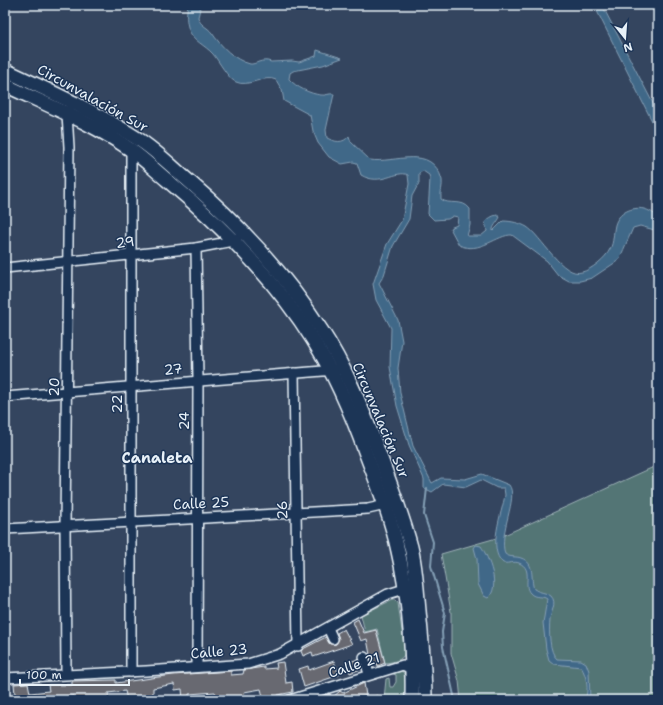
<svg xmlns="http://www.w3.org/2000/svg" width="663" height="705" font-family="'Shantell Sans',sans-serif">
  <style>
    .green { fill: #527474; stroke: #9db2b6 }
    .water { fill: #416888; stroke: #849fb5 }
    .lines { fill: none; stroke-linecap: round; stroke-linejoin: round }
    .stream { stroke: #849fb5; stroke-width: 2 }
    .building { fill: #686971; stroke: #e8f1f8 }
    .minor-casing { stroke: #e8f1f8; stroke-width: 12 }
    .highway-casing { stroke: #e8f1f8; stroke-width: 16 }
    .minor { stroke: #1d3557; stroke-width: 9 }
    .highway { stroke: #1d3557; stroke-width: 13 }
    .labels { text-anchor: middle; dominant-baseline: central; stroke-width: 3; stroke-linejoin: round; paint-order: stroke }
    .street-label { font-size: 14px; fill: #e8f1f8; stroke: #1d3557 }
    .neighbourhood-label { font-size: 15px; font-weight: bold; fill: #e8f1f8; stroke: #1d3557 }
  </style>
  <rect width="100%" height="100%" fill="#34455f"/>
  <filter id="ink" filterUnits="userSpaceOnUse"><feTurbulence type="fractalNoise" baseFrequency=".025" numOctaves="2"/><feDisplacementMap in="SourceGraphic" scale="8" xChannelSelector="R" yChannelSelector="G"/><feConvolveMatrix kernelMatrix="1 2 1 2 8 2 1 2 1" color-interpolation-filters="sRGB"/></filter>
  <g filter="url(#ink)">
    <g class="green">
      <polygon points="658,465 658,700 461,700 459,681 451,653 451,612 441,554 500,537"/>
      <path d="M392 600H395L398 603 405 653C402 661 393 662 385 663L377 629 365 632 361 615Z"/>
      <polygon points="401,669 404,674 408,700 374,700 376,695 384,699 386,679 389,678 390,687 393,687 396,682 396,675 391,673"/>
    </g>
    <g class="water">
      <path d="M188 5H201L198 17C200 26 207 26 212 33 221 46 234 60 250 64 255 65 262 58 271 62L292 61 299 62 316 56 317 50 342 58 323 65 293 71 290 73 289 79C296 87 310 94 321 95 325 96 329 93 334 94L326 130 327 138C335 142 343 144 349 136L351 142 370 160C394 164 432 143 442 180 443 186 440 193 441 199 449 206 462 198 470 209V225L467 236H481L487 231 485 222C489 218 492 216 497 215L500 217C498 222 492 227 493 231L503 221C511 221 520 223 527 227 541 236 563 278 582 272 591 270 606 258 610 249 614 242 613 233 615 225 618 213 632 206 644 209 649 210 654 214 658 216V231L640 226 633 228 619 260 592 278 580 281H569L558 275 547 261 512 235C498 234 479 255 459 245L450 228 457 225 458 217 453 216 448 219 434 220 428 214 430 179 429 175 423 171 419 173V183L412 196 409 219 393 246 384 275 379 283 398 320 402 341 398 368 400 393 413 446 432 483 441 478 465 479 482 474 509 485C519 498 498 532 505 554 510 558 516 556 521 558 536 563 530 579 534 589 539 593 547 592 551 596 558 603 550 613 550 620 549 632 549 652 557 659L581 660 586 663 589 671 590 700H585C589 690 587 676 581 667L554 664 549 660 546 649 543 623 547 599C542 595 535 599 530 593 522 585 534 569 519 563 514 561 509 564 503 563 487 549 502 513 505 495L504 488H497L481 480 466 487 443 484 432 492 424 488V479L409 445 397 406 390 367 391 328 376 300 373 284 387 244 402 220 409 184 408 175C397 169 381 187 361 175L357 163 353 162 342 164 329 157 318 143 313 131 310 115 284 101 282 90 276 80C265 74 248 88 236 82 228 79 219 61 213 54 205 45 193 41 189 30 186 22 186 13 188 5Z"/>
      <polygon points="594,5 602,5 658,113 658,138 655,127"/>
      <path d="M476 545 481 546C489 558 501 587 488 598L484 596 478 584 477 559 474 548Z"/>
    </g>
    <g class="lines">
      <polyline class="stream" points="427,488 424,515 433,542 431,566 445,613 442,632 443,647 455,700"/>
    </g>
    <g class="building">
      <polygon points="358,619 364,633 376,630 385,663 378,666 377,663 372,665 367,639 361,641 353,622"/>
      <polygon points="344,629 352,644 313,657 312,652 303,656 301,651 303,649 324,638 326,637 330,644 336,644 339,639 337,633"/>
      <polygon points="358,659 361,669 350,673 347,663"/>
      <polygon points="334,661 339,675 304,687 299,669 308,666 309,670"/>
      <polygon points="283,662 286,683 292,682 293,692 278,695 278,697 268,700 264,700 261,689 244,692 246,700 218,700 215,692 189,694 189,700 183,700 182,689 175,690 174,684 153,688 153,700 127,700 125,691 108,693 109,700 73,700 73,696 49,699 49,697 36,698 37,700 13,700 12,695 15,694 14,684 28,683 30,693 49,691 48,685 72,685 72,681 116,680 116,683 173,675 231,671 231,675 243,674 244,670 264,667 264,669 277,668 276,663"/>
      <polygon points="364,683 366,696 352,698 353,700 310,700 330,694 332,698 340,691 343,693"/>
    </g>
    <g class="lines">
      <defs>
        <g id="minor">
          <polyline points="196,248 198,380 197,667"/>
          <polyline points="5,268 196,248 233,241 237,238"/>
          <polyline points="294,373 298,646"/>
          <polyline points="5,397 335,370"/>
          <polyline points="5,529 368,509 390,504"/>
          <polyline points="328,628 333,639"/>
          <polyline points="364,657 369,674"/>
          <polyline points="131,672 131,150 132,148"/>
          <polyline points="66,674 65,525 69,147 67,114 69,110"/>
          <polyline points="5,678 146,671 248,664 280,654 388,594 411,587"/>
          <polyline points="290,700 403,665 415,671"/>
        </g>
        <g id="highway">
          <path d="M5 70C50 91 96 112 138 139 157 151 173 168 191 183 241 226 286 275 322 331 345 366 362 408 377 448 389 480 402 513 411 547 416 568 417 590 419 611 422 641 425 670 425 700"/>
          <path d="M5 85C47 105 93 123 131 150 144 159 155 170 167 180 222 226 275 279 313 340 335 375 352 415 366 454 378 486 391 518 398 551 409 599 413 651 412 700"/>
        </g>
      </defs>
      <use href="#minor" class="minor-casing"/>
      <use href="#highway" class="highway-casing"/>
      <use href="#minor" class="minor"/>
      <use href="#highway" class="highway"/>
    </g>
  </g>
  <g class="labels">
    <g class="street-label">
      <text transform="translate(93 98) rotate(29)">Circunvalación Sur</text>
      <text transform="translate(125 242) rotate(-7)">29</text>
      <text transform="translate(173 369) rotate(-5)">27</text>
      <text transform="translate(54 387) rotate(-89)">20</text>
      <text transform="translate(117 404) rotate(-90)">22</text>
      <text transform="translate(381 420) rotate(67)">Circunvalación Sur</text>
      <text transform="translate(184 421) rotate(-90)">24</text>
      <text transform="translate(201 503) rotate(-3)">Calle 25</text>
      <text transform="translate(282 510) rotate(-91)">26</text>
      <text transform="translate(219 651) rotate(-5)">Calle 23</text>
      <text transform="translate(354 665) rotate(-18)">Calle 21</text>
    </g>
    <g class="neighbourhood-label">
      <text x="157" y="458">Canaleta</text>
    </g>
  </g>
  <rect width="663" height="705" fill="none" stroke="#1d3557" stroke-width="20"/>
  <rect x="10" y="10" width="643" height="685" fill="none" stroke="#e8f1f8" stroke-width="1.5" filter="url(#ink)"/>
  <g transform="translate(625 38) rotate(163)" stroke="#1d3557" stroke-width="3" paint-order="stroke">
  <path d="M0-3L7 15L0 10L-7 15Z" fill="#e8f1f8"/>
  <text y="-6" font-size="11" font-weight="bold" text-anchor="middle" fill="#e8f1f8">N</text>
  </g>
  <path d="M20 679v6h109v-6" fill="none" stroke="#e8f1f8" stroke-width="2"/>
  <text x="26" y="679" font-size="12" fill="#e8f1f8" stroke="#1d3557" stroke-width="3" paint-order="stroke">100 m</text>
</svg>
